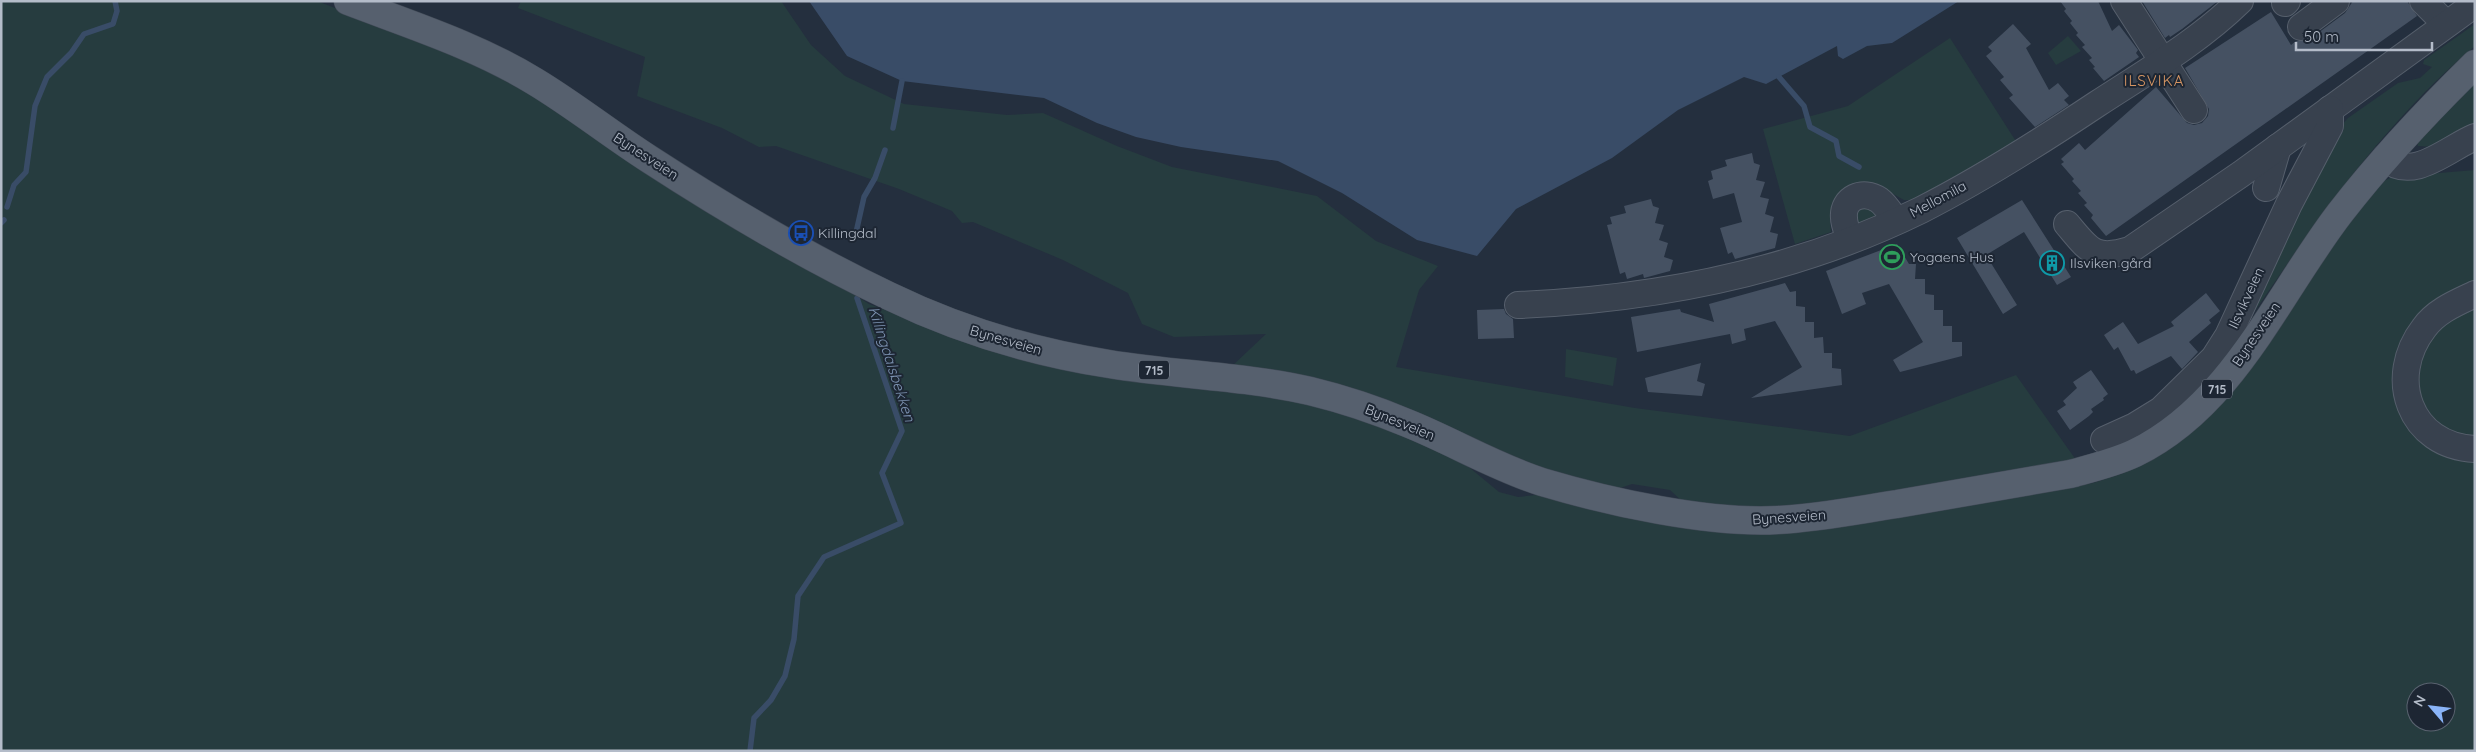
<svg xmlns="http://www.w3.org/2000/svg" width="2476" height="752" font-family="Quicksand,sans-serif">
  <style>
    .green { fill: #263c3f; fill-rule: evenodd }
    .water { fill: #394c67 }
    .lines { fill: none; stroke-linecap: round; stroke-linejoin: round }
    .stream { stroke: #394c67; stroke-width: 5.5 }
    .building { fill: #455162 }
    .minor-casing { stroke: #565f6c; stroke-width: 28 }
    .major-casing { stroke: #414a57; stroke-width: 29 }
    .minor { stroke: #38414e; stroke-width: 26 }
    .major { stroke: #56606e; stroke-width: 28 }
    .labels { text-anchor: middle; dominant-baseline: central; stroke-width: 4; stroke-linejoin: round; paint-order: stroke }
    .shield { fill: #1d2633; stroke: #878f9c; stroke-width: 1 }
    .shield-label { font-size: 12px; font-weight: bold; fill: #b4bcc9 }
    .street-label { font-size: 14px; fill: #b4bcc9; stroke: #1d2633 }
    .poi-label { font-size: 14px; fill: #b4bcc9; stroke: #1d2633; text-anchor: start }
    .neighbourhood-label { font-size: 15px; letter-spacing: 1px; fill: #d59563; stroke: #1d2633 }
    .water-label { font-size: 15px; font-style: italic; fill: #7c92b1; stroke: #1d2633 }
  </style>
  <rect width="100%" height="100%" fill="#242f3e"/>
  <g class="green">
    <path d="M1 1H317L466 59 516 85 869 304 966 340 1314 403 1361 418 1449 455 1470 468 1499 492 1518 497 1546 494 1842 522 2093 483 2121 474 2157 455 2299 287 2378 184 2392 177 2475 170V751H1ZM2416 692H2446V722H2416Z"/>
    <polygon points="521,1 781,1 811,45 845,76 904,104 1007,115 1043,113 1117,146 1172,167 1317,196 1376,241 1438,266 1419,290 1396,367 1635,408 1850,436 2016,375 2076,460 2017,473 1776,509 1683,502 1670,490 1632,484 1611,491 1231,367 1266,334 1174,337 1142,324 1128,293 1063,260 973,222 962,223 952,211 899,189 776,146 759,147 722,128 637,96 645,57 518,8"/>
    <path d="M2475 24V46C2378 127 2308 233 2237 337L2241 318 2344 129 2341 126 2348 118 2398 83 2420 78 2432 67 2423 64 2424 60Z"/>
    <polygon points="2068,36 2081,51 2056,65 2048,53"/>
    <path d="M1950 38 2017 143 1914 200H1904L1886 190 1846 187C1831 201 1829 212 1831 232L1795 244 1763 129 1848 106Z"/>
    <polygon points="2475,82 2475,125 2434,147 2418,146 2416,139"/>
    <polygon points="1866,201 1880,219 1853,230 1848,215"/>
    <polygon points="1566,349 1617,358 1613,386 1565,377"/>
  </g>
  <polygon class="water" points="809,1 1959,1 1892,43 1867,46 1843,59 1838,56 1837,46 1766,84 1744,77 1678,110 1612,158 1516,209 1477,256 1417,240 1342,193 1278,161 1181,147 1136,137 1097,123 1044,98 902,81 847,56"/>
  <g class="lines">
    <g class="stream">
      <polyline points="1779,77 1804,106 1810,127 1836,141 1839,156 1859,167"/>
      <polyline points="893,128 902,81"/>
      <polyline points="7,207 14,185 26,172 35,106 47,77 71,53 84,34 113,24 117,11 115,1"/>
      <polyline points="1,223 4,220"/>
      <polyline points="855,237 864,197 875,178 885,150"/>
      <polyline points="750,751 754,718 771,700 785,676 794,639 798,596 824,557 901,523 882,473 902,431 857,298"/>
    </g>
  </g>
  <g class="building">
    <polygon points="2060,1 2098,1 2112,31 2119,25 2138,50 2136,53 2139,57 2104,81 2093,68 2095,67 2089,60 2092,58 2082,47 2085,45 2076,35 2078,33 2070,23 2072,21 2064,11 2066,9"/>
    <polygon points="2142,1 2218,1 2182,29 2170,37 2169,35 2165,38"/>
    <polygon points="2353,1 2407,1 2417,16 2106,236 2091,218 2093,215 2084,205 2087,203 2078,193 2081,191 2072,181 2074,179 2061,164 2064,162 2061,159 2079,143 2085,150 2156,87 2187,123 2194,125 2202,123 2208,116 2209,109 2185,68 2271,12 2291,45 2296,41 2310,39 2345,13"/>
    <polygon points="2013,24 2031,44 2026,48 2049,90 2058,83 2069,96 2064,100 2069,105 2035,127 2009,98 2013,95 2000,80 2004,77 1986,56 1992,51 1988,47"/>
    <polygon points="1752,153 1754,163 1760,165 1756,180 1765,182 1760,197 1769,199 1765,214 1774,217 1770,232 1778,234 1775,248 1735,259 1732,252 1728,254 1720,228 1742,222 1734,193 1713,199 1708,181 1713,179 1711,171 1727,166 1725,160"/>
    <polygon points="1651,199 1653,206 1659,208 1655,223 1664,225 1659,240 1668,243 1664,257 1673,260 1670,271 1644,278 1643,274 1627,279 1625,272 1620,274 1607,225 1612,224 1610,217 1626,213 1624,206"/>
    <polygon points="2022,200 2071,277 2057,285 2024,232 1986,255 2017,305 2003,314 1957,238"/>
    <polygon points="1897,244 1909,264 1916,264 1915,279 1925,279 1925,294 1934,295 1934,310 1943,310 1943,326 1952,326 1952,342 1962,342 1962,356 1900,372 1893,360 1923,342 1889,284 1862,293 1866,304 1842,314 1826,271"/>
    <polygon points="1785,283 1790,292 1796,291 1796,306 1805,307 1805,322 1814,322 1814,338 1823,337 1824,353 1832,353 1832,368 1841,369 1842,385 1751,398 1802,367 1775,321 1744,329 1746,340 1732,344 1730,334 1637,352 1631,317 1680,309 1681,312 1714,322 1709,304"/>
    <polygon points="2206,293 2220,311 2209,320 2211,323 2189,342 2198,352 2182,369 2171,356 2136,374 2134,370 2131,371 2118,347 2114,350 2104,335 2123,322 2138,344 2174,326 2171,322"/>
    <polygon points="1504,309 1506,314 1513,319 1514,338 1478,339 1477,310"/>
    <polygon points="1701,363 1697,381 1705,384 1702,396 1648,392 1645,378"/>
    <polygon points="2091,370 2108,394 2103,398 2104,400 2091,409 2093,412 2089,416 2070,430 2057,411 2066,405 2063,401 2077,388 2073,382"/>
  </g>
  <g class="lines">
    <defs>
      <g id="minor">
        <polyline points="2124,1 2194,110"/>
        <polyline points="2423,1 2446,24"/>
        <polyline points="2285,3 2287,1"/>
        <polyline points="2301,27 2336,1"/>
        <path d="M2385 158C2413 183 2448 148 2475 137"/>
        <polyline points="2266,188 2278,147"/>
        <path d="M2067 224C2089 250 2094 261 2130 250L2241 174 2475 4"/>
        <path d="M1850 240C1848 233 1844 225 1844 218 1842 198 1863 189 1879 200 1886 205 1891 214 1896 221"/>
        <path d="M2475 294C2456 303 2436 311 2424 328 2386 377 2409 446 2475 449"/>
        <path d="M1518 305C1658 299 1795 272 1921 210 1982 179 2040 142 2097 104 2146 72 2198 42 2240 1"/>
        <polyline points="2104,440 2135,426 2161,410 2214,358 2228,336 2289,204 2330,126 2330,109"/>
      </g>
      <path id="major" d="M348 1C411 25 477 46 534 81 574 105 610 134 649 159 726 209 807 257 889 296 959 330 1033 352 1109 364 1176 375 1244 376 1310 391 1343 399 1376 410 1407 423 1452 441 1495 467 1542 482 1609 502 1709 524 1778 520 1818 518 1858 510 1897 504 1955 494 2013 484 2070 474 2092 468 2114 463 2135 453 2233 405 2277 295 2340 213 2381 160 2427 111 2475 64"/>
    </defs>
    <use href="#minor" class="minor-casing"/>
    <use href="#major" class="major-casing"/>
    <use href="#minor" class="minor"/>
    <use href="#major" class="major"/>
  </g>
  <defs>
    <symbol id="bus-ring" viewBox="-11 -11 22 22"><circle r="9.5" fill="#1d2633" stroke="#1a4fb4" stroke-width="1.5"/><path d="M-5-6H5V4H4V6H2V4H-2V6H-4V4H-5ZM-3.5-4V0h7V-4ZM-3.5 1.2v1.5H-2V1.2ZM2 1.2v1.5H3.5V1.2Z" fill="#1a4fb4"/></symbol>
    <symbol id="stadium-ring" viewBox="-11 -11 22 22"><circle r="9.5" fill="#1d2633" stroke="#2e9e5b" stroke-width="1.5"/><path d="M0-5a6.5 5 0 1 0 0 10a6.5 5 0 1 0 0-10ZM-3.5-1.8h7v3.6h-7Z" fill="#2e9e5b"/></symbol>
    <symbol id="building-ring" viewBox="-11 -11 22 22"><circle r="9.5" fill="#1d2633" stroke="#0f9aa8" stroke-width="1.5"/><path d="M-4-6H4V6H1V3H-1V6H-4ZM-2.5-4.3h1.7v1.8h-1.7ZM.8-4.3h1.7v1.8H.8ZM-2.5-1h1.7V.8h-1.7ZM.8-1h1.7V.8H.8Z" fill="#0f9aa8"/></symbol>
  </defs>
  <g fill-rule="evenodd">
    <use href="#bus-ring" x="787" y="219" width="28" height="28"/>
    <use href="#stadium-ring" x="1878" y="243" width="28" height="28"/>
    <use href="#building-ring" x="2038" y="249" width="28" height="28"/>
  </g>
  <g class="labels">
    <g class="shield">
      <rect x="1139" y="360.5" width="30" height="19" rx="4"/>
      <rect x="2202" y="379.5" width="30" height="19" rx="4"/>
    </g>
    <g class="shield-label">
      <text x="1154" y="370">715</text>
      <text x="2217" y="389">715</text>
    </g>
    <g class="street-label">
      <text transform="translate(646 156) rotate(33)">Bynesveien</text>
      <text transform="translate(1938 199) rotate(-28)">Mellomila</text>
      <text transform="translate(2246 298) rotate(-65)">Ilsvikveien</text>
      <text transform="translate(2256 334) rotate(-56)">Bynesveien</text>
      <text transform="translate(1006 340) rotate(16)">Bynesveien</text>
      <text transform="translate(1400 422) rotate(22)">Bynesveien</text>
      <text transform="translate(1789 517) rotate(-4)">Bynesveien</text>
    </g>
    <g class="poi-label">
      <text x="818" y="233">Killingdal</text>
      <text x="1910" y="257">Yogaens Hus</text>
      <text x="2070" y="263">Ilsviken gård</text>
    </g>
    <g class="neighbourhood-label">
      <text x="2154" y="80">ILSVIKA</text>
    </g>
    <g class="water-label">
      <text transform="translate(892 364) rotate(72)">Killingdalsbekken</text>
    </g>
  </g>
  <rect width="2476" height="752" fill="none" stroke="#b4bcc9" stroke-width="5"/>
  <g transform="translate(2431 707) rotate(298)"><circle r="24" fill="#1d2633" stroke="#59626f"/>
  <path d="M0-4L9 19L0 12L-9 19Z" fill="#8ab4f8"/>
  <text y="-8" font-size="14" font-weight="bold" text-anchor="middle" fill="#b4bcc9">N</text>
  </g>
  <path d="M2296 42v8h136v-8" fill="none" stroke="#b4bcc9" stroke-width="2.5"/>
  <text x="2304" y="42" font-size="15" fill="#b4bcc9" stroke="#1d2633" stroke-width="4" paint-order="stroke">50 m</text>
</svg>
